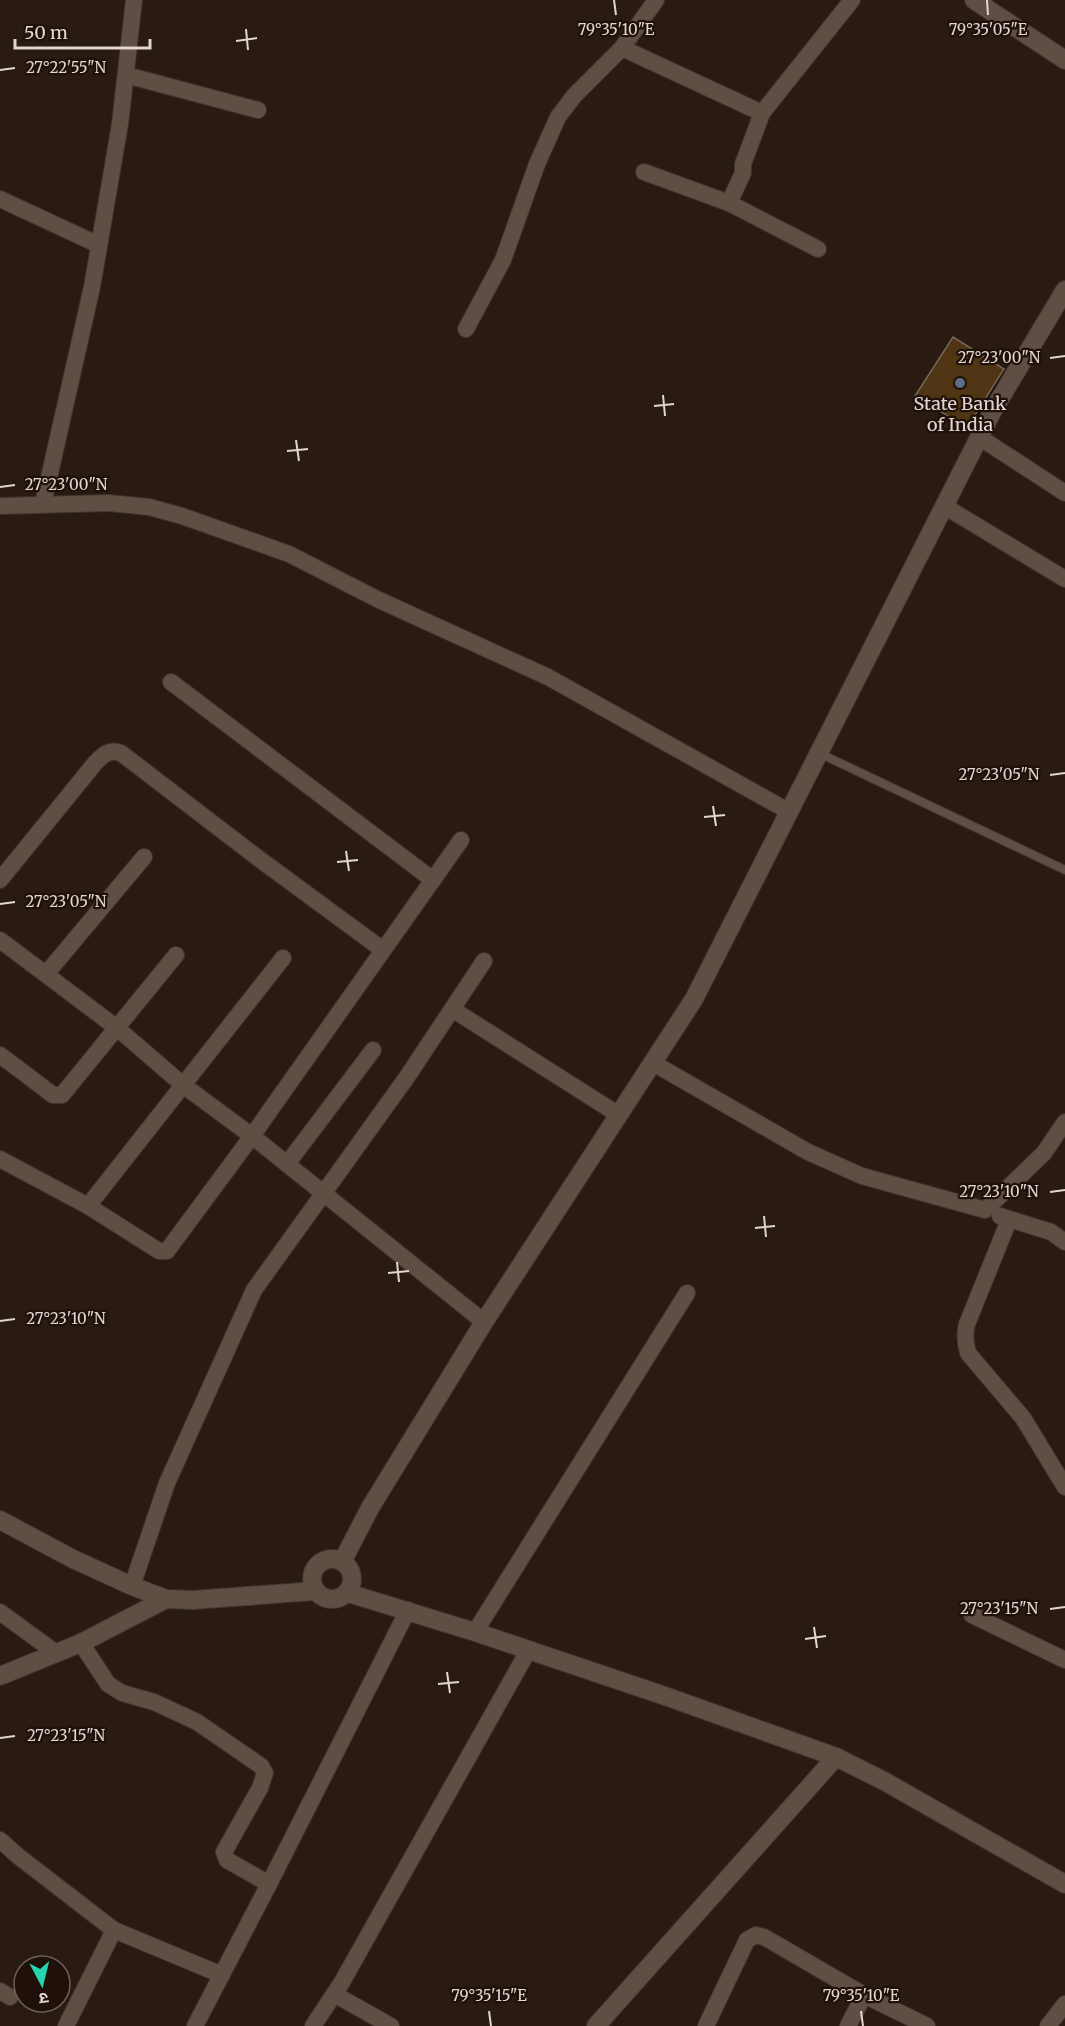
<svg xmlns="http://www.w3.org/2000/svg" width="1065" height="2026" font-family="Merriweather,'Noto Sans Devanagari',serif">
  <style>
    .shadow { fill: #0007 }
    .building { fill: #4f3513; stroke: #756859; stroke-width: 1.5 }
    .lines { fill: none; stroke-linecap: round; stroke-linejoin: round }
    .service-casing { stroke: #3f332f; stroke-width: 10 }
    .minor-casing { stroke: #3f332f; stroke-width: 18 }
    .tertiary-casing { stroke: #3f332f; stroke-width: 20 }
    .secondary-casing { stroke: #3f332f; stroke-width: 20 }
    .service { stroke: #5e4e44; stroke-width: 8 }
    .minor { stroke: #5e4e44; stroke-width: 16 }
    .tertiary { stroke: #5e4e44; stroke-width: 18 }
    .secondary { stroke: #5e4e44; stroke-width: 18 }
    .ticks { fill: none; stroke: #e1d6d1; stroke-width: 2 }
    .service-dot { fill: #5c6f8a; stroke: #1f1109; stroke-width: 2 }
    .labels { text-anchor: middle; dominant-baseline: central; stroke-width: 4.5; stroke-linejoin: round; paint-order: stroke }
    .poi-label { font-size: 18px; fill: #e1d6d1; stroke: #1f1109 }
    .ticks-label { font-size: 15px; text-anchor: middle; fill: #e1d6d1; stroke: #1f1109; stroke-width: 4.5; stroke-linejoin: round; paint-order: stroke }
  </style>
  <rect width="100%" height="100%" fill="#291a12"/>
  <polygon class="shadow" points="1003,370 1014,381 978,438 928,407 917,396"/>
  <polygon class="building" points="953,337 1004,369 967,428 915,396"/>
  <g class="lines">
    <defs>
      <polyline id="service" points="819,753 1065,870"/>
      <g id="minor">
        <polyline points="622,48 762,113"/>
        <polyline points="126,75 258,110"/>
        <polyline points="644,172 729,203 818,249"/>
        <polyline points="0,199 99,245"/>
        <polyline points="729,203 743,173 743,164 762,113 852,0"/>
        <polyline points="466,329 503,260 537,164 558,117 574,96 622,48 656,0"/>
        <polyline points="979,437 1065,493"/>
        <polyline points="43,504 92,287 120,124 134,0"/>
        <polyline points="0,506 109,503 149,507 182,516 289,554 379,600 548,677 788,811"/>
        <polyline points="944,506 1065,579"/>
        <polyline points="171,682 433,880"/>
        <path d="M0 880 96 762C104 754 110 749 121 753L258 858 383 950"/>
        <polyline points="0,940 117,1028 183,1085 252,1136 484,1322"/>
        <polyline points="46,974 144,857"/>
        <polyline points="452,1009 619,1115"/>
        <polyline points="0,1055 53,1095 62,1095 176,955"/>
        <polyline points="653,1063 808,1152 862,1176 985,1210 1044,1153 1065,1122"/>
        <polyline points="0,1159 88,1206 159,1251 167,1251 252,1136 461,840"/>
        <polyline points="287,1164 373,1050"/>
        <polyline points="88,1206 283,958"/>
        <polyline points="1000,1216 1051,1232 1065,1242"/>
        <path d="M1009 1220 967 1324C964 1334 965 1342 968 1353L1023 1418 1065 1487"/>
        <polyline points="132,1586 167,1483 254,1290 407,1077 484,961"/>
        <polyline points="0,1612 56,1653"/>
        <polyline points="972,1615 1065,1660"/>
        <polyline points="475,1632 687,1293"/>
        <polyline points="81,1643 108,1684 122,1693 154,1702 197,1722 261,1766 265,1773 260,1788 224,1852 227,1860 269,1884"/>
        <polyline points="0,1840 18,1856 114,1930 222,1975"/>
        <polyline points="0,1991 10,1997"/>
        <polyline points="334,1994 391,2026"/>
        <polyline points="66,2026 114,1930"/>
        <polyline points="195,2026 269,1884 408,1610"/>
        <polyline points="313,2026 342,1982 528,1651"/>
        <polyline points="706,2026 747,1940 756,1935 764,1937 864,1995 927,2026"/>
        <polyline points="848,2026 864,1995"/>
        <polyline points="1048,2026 1065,2004"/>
      </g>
      <g id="tertiary">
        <polyline points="974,0 1065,60"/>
        <polyline points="342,1562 370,1508 484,1322 694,999 992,412 1065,290"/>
        <polyline points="0,1676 81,1643 166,1599"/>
        <polyline points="596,2026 836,1757"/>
      </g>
      <g id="secondary">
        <polyline points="0,1520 73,1559 132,1586 166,1599 193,1600 315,1591"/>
        <circle cx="332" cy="1579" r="20"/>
        <polyline points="348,1593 475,1632 665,1696 836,1757 884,1781 1065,1884"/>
      </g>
    </defs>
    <use href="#service" class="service-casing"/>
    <use href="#minor" class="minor-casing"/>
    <use href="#tertiary" class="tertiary-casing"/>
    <use href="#secondary" class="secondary-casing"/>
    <use href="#service" class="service"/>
    <use href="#minor" class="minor"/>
    <use href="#tertiary" class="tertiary"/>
    <use href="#secondary" class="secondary"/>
  </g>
  <path class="ticks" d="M614 0 616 15M987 0 988 15M246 29 248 50M236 41 257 38M0 70 15 68M1050 358 1065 356M663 395 665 416M654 406 674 404M296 440 299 461M287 451 308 449M0 487 15 485M1050 775 1065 773M713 806 716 826M704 817 725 815M346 851 349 871M337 862 358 860M0 904 15 902M1050 1192 1065 1190M764 1216 766 1237M755 1228 775 1226M397 1262 399 1282M388 1273 409 1271M0 1321 15 1319M1050 1609 1065 1607M814 1627 817 1648M805 1639 826 1636M447 1672 450 1693M438 1684 459 1682M0 1738 15 1736M489 2011 491 2026M861 2011 863 2026"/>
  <circle class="service-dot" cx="960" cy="383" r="6"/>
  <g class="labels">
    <g class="poi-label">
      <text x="960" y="403">State Bank<tspan x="960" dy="21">of India</tspan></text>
    </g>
  </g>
  <g class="ticks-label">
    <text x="616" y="35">79°35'10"E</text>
    <text x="988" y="35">79°35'05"E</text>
    <text x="66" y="73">27°22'55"N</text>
    <text x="999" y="363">27°23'00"N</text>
    <text x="66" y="490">27°23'00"N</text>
    <text x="999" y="780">27°23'05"N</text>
    <text x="66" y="907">27°23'05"N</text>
    <text x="999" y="1197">27°23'10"N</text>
    <text x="66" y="1324">27°23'10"N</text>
    <text x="999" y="1614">27°23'15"N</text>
    <text x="66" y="1741">27°23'15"N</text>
    <text x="489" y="2001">79°35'15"E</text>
    <text x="861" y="2001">79°35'10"E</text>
  </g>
  <g transform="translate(42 1984) rotate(173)"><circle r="28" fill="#1f1109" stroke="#6d6059" stroke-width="1.5"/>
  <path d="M0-4.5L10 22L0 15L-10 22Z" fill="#25d5ae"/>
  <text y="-9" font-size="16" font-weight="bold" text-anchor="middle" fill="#e1d6d1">उ</text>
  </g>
  <path d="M15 39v9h135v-9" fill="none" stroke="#e1d6d1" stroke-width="3"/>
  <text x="24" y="39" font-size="18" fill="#e1d6d1" stroke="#1f1109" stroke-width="4.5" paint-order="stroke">50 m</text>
</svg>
